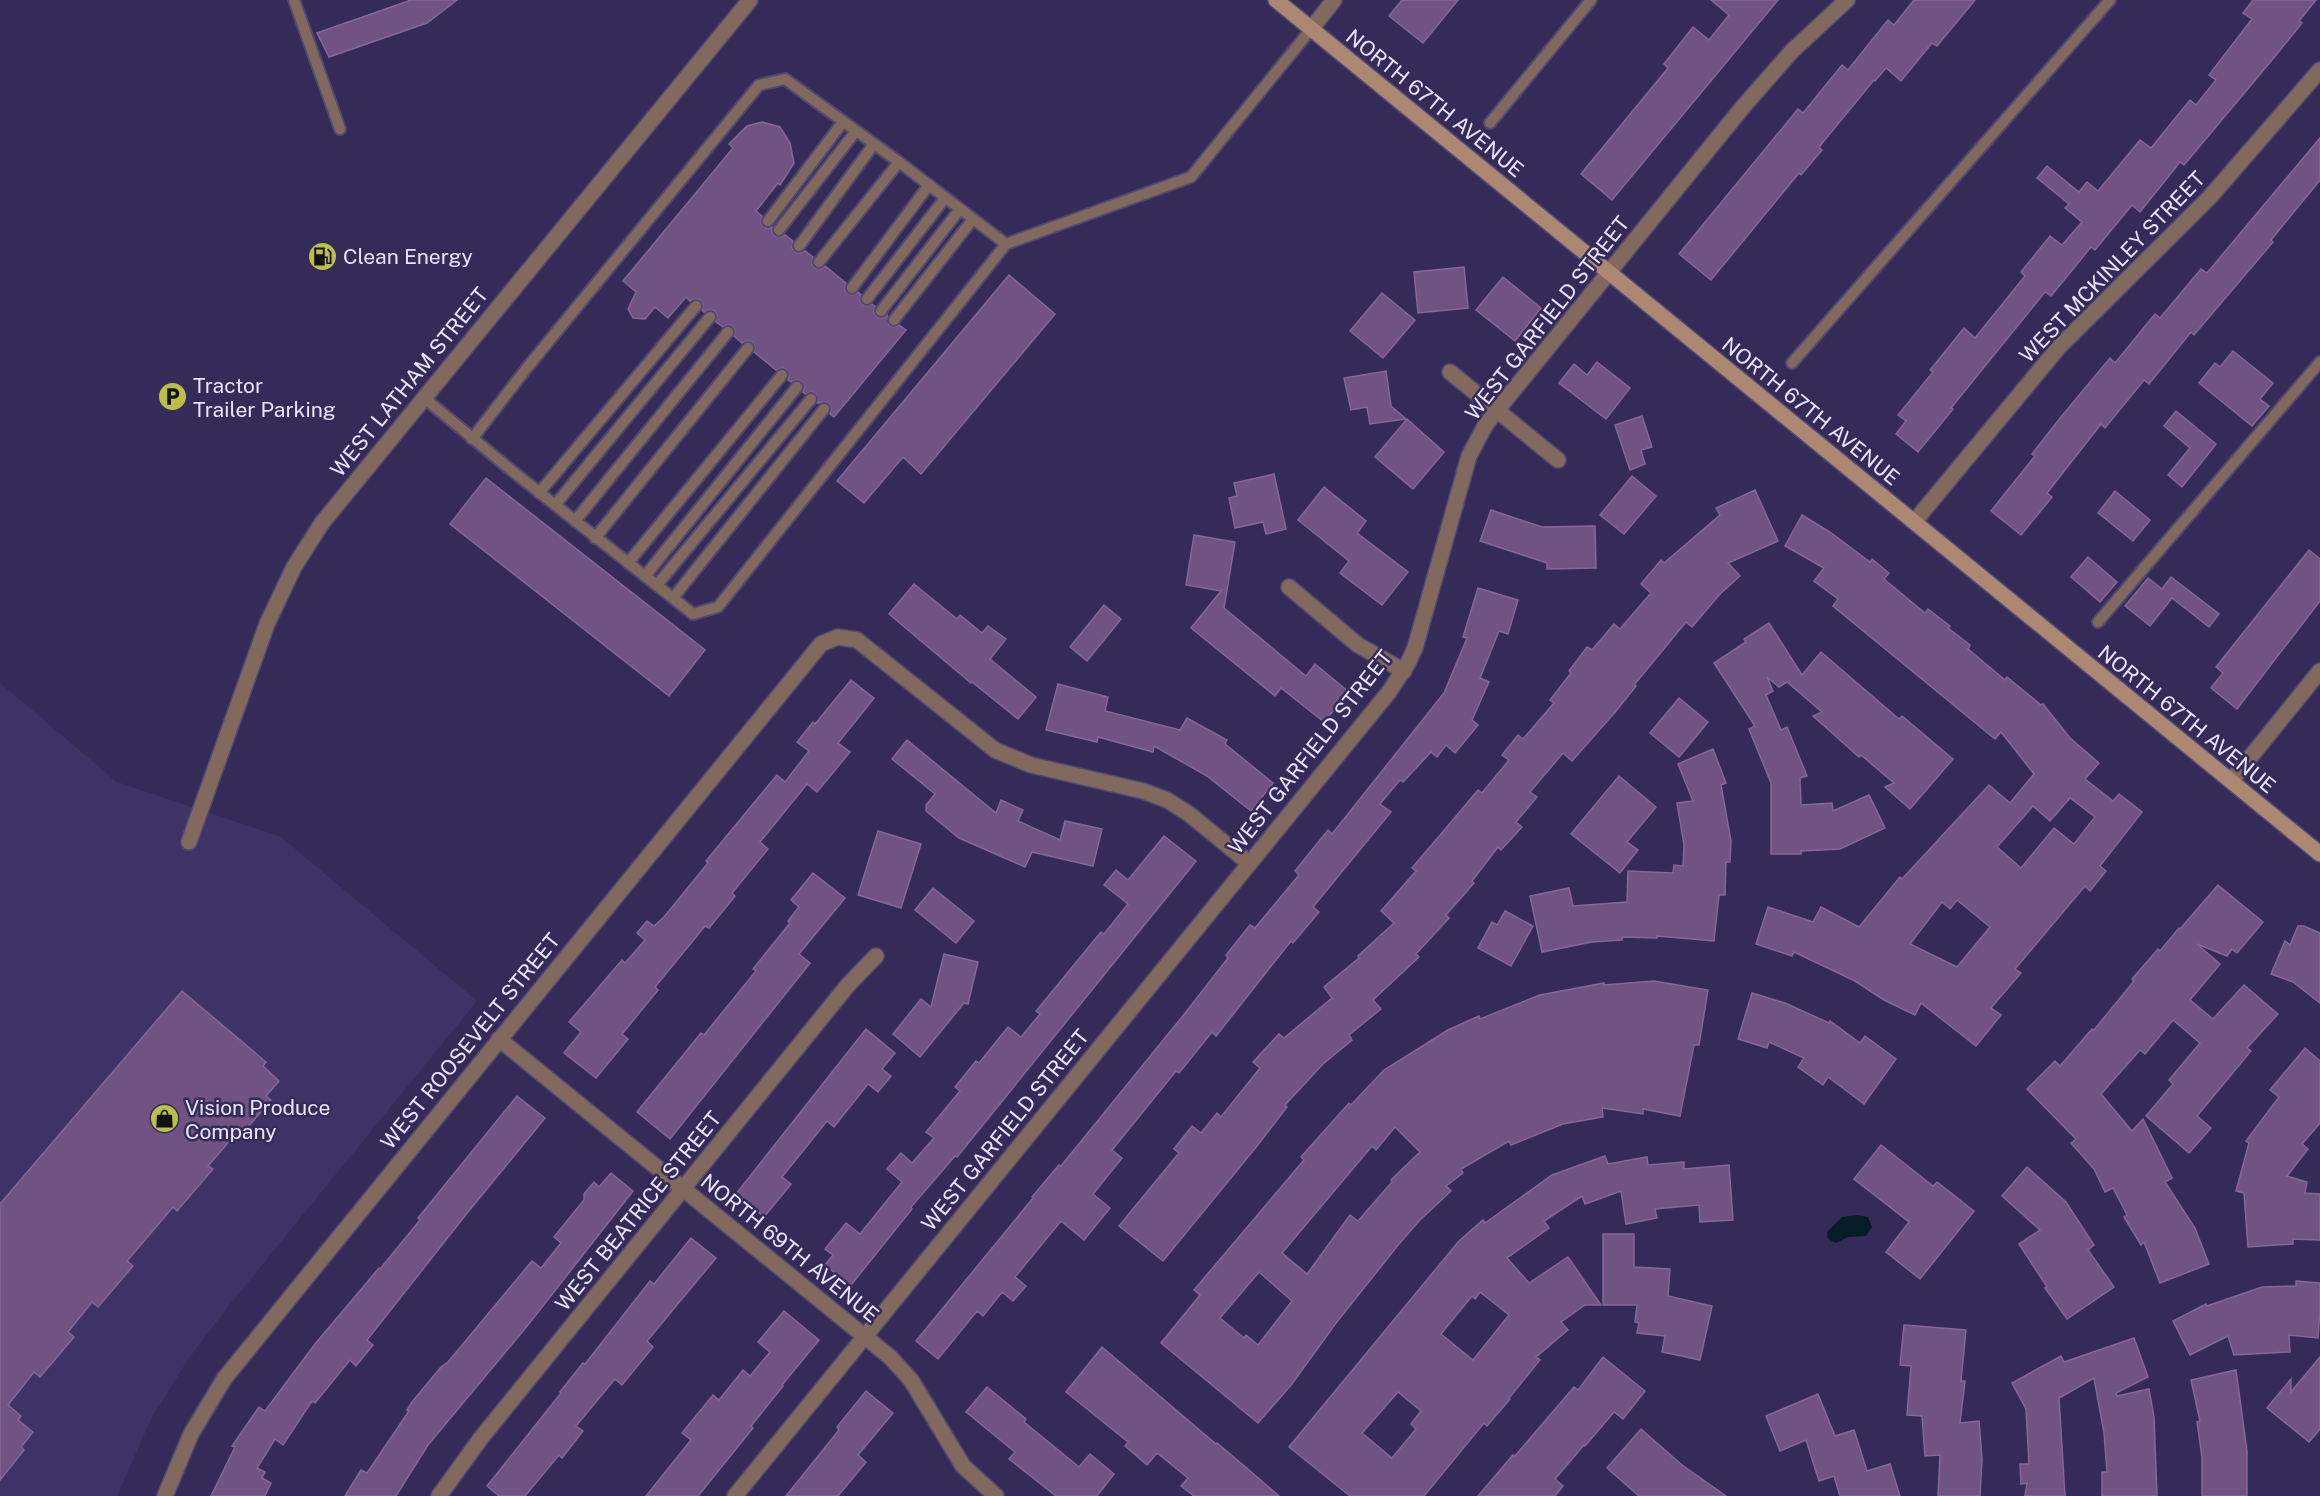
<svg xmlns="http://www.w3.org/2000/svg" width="2320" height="1496" font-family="'Public Sans',sans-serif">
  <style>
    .built { fill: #3e3367 }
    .water { fill: #061c26 }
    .building { fill: #705382; stroke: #856798; stroke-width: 1.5; fill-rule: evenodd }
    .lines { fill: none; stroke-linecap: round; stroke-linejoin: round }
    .lane-casing { stroke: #524973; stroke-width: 14 }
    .street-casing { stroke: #524973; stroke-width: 18 }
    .secondary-casing { stroke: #524973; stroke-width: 18 }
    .lane { stroke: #816a5d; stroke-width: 10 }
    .street { stroke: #816a5d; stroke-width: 15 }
    .secondary { stroke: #ac8872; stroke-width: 15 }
    .labels { text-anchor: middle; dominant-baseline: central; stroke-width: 5; stroke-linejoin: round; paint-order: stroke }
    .street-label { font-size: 21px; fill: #e8e5fd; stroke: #352b59 }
    .poi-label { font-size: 21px; fill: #e8e5fd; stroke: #352b59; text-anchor: start }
  </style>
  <rect width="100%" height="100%" fill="#352b59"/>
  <polygon class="built" points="0,683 117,782 281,837 477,1001 227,1308 189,1358 151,1419 117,1496 0,1496"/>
  <polygon class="water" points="1857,1215 1868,1217 1872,1227 1866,1236 1848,1237 1836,1243 1828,1239 1827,1232 1842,1217"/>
  <g class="building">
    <polygon points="411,0 457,0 427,23 329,57 317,33"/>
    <polygon points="1402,0 1458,0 1423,43 1389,16"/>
    <polygon points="1711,0 1778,0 1612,200 1581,174 1668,68 1664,64 1693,27 1709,40 1729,15"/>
    <polygon points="1914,0 1975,0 1937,46 1932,43 1901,81 1886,68 1875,81 1874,80 1819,147 1822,150 1801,175 1799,173 1711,280 1679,254 1798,109 1803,113 1842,65 1848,70 1888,20 1894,25"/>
    <polygon points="2253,0 2316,0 2299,21 2302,23 2272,60 2184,165 2180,162 2140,212 2132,205 2095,250 2091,247 2051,296 2045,292 1951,408 1953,409 1918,452 1896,434 1906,421 1898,415 1933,372 1930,370 1964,328 1975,338 2025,276 2021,272 2050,236 2062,245 2082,222 2065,208 2069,204 2037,178 2047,166 2079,192 2087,182 2098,191 2140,140 2151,148 2190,100 2196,105 2216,80 2209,75 2252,19 2243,13"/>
    <polygon points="762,122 780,127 790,143 794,163 780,185 778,183 756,211 762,216 761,224 766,228 772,227 772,232 775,236 781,237 785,235 793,241 792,248 795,252 801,253 805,251 813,257 812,264 815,268 821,269 825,266 846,283 845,291 852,295 858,292 861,295 860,301 863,305 867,306 872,304 875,306 874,313 877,317 883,318 887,315 889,325 894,327 899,325 906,330 834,417 830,414 831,410 829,404 825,402 817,403 818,400 816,394 812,392 805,394 803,392 804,388 802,382 798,380 791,382 788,380 789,376 787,370 783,368 776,370 754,352 755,346 752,342 746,341 742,343 734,336 735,330 732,326 726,325 723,327 716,322 717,315 714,311 708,310 704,312 702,310 703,304 700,300 694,299 690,301 686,297 668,318 655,307 645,319 633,318 628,309 636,292 623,281 733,148 729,144 747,126"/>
    <polygon points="2320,138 2320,180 2271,240 2273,242 2194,335 2191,332 2149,384 2144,380 2105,428 2101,424 2047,493 2052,497 2021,535 1991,511 2035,456 2032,454 2061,417 2110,358 2115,363 2155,314 2160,318 2201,269 2207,273"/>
    <polygon points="1464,267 1468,308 1418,313 1414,272"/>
    <polygon points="1009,275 1055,314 921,474 903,457 864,503 837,481"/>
    <polygon points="1503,277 1541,308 1515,341 1476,310"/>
    <polygon points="1382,293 1415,320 1383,358 1350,331"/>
    <polygon points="2233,351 2273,383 2260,399 2269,406 2252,426 2199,383 2215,363 2220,367"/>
    <polygon points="1597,362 1630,388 1606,419 1559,383 1574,364 1587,375"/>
    <polygon points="1386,371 1391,406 1406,419 1370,424 1367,407 1351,410 1344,378"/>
    <polygon points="2176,411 2216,444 2182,487 2168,475 2190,448 2164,426"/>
    <polygon points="1642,416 1652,447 1641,450 1645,464 1630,470 1615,425"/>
    <polygon points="1407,419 1444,452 1413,489 1375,457"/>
    <polygon points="1274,474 1286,529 1266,534 1263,522 1235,528 1229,498 1237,496 1234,483"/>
    <polygon points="1632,476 1656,496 1624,534 1600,515"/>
    <polygon points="486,478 705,650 669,696 450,524"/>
    <polygon points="1324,487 1366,521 1357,533 1408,572 1382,605 1340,573 1349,561 1298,520"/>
    <polygon points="1755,490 1778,541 1728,563 1740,576 1720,594 1692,627 1686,622 1634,685 1636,686 1617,710 1572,761 1563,753 1530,792 1537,797 1516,822 1522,827 1501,850 1498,847 1472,881 1474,883 1446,915 1449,918 1416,954 1419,957 1373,1000 1381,1009 1349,1035 1352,1040 1323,1064 1285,1105 1287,1107 1257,1146 1163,1261 1119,1226 1179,1153 1174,1149 1192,1126 1201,1133 1217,1113 1221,1117 1260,1068 1253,1062 1279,1034 1284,1038 1332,998 1324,987 1359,958 1358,956 1394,923 1381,911 1416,871 1412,868 1441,834 1478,790 1482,793 1509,760 1502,755 1518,735 1523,739 1554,703 1550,700 1571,673 1569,671 1587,647 1592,650 1614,624 1620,629 1651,593 1641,584 1661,560 1664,563 1720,515 1716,508"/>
    <polygon points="2115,491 2150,520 2133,541 2098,513"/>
    <polygon points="1491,510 1542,527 1595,526 1596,568 1547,569 1547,563 1480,541"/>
    <path d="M1802 515 1830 532 1870 562 1872 559 1889 573 1884 579 1925 613 1928 609 1950 626 1948 628 1970 645 1968 649 2005 680 2007 677 2041 705 2043 704 2070 738 2099 763 2085 779 2113 801 2119 794 2142 812 2100 866 2106 871 2090 891 2085 886 2015 969 2021 973 1991 1008 2001 1015 1976 1046 1921 1003 1915 1015 1884 1000 1855 981 1794 952 1792 956 1756 944 1768 907 1813 922 1821 907 1859 927 1900 877 1902 879 1989 785 2010 803 2034 774 2001 732 1995 739 1833 606 1838 599 1814 581 1824 568 1785 546ZM2070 798 2095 817 2074 844 2054 828 2021 868 1997 847 2033 806 2050 821ZM1957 900 1990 927 1957 967 1910 944 1942 902 1950 909Z"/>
    <polygon points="1194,535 1235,542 1224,608 1306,676 1315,664 1349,692 1324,722 1281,688 1275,696 1191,628 1221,591 1186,585"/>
    <polygon points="2309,550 2320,559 2320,601 2237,709 2211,688 2223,673 2216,667"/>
    <polygon points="2088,557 2117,582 2100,602 2071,577"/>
    <polygon points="2171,577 2219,614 2209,627 2172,598 2150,626 2125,606 2148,578 2162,589"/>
    <polygon points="914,584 957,619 960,615 982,633 988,626 1006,639 990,659 1036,697 1018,719 972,682 971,683 889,614"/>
    <polygon points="1478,588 1518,600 1508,634 1499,631 1480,678 1489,682 1472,720 1478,725 1455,753 1446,745 1437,757 1431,752 1403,782 1400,780 1380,804 1391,812 1313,907 1319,912 1293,943 1291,941 1216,1036 1212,1032 1179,1073 1176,1071 1112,1150 1122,1158 1093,1194 1110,1208 1084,1240 1061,1221 1015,1277 1026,1286 1013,1301 1002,1292 983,1316 977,1311 938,1359 916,1341 1033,1198 1032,1197 1059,1165 1061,1166 1186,1012 1228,958 1226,955 1250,925 1255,928 1299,875 1295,871 1328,830 1332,834 1444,693 1467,638 1463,637"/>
    <polygon points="1104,605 1121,619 1087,661 1070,647"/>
    <polygon points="1769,623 1802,675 1821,652 1899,719 1902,716 1953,759 1910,809 1885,787 1894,783 1861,755 1859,757 1813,716 1822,712 1787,682 1779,687 1767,677 1773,691 1766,695 1781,730 1787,727 1807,776 1800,778 1801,805 1832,803 1833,811 1869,795 1885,828 1840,849 1801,851 1801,854 1771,854 1771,783 1749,729 1755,726 1714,663 1746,642 1744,639"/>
    <polygon points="851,680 874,698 838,743 850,752 817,792 807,784 760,842 768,849 732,893 735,896 709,928 705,926 655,987 658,990 622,1034 628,1039 596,1078 564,1053 581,1032 569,1022 622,960 625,963 645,940 637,933 647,921 654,926 664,917 708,863 706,861 777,775 785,782 809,751 797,742 813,722 815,724"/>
    <polygon points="1058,684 1108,697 1105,711 1180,730 1187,718 1227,740 1225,744 1273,783 1251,811 1207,776 1154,746 1153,752 1098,737 1097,742 1046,730"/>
    <polygon points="1679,698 1708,722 1679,757 1650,733"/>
    <polygon points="907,740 996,813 1001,800 1023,810 1018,821 1060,840 1065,821 1102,829 1093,866 1032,852 1025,867 959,838 926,811 926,805 935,794 892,759"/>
    <polygon points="1713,749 1726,783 1721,785 1731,841 1730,862 1726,862 1725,895 1719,895 1714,941 1657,936 1657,938 1622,937 1622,940 1592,942 1542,952 1530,896 1569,888 1573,906 1627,902 1628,871 1673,873 1674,865 1683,866 1684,845 1677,803 1693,801 1678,764"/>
    <polygon points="1619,776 1656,807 1627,842 1638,850 1620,873 1571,834"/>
    <polygon points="878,831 921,844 901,908 858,895"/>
    <polygon points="1164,836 1196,861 957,1157 955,1156 911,1207 912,1209 851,1285 825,1265 833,1255 825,1249 846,1223 860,1234 902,1182 887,1169 901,1153 912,1163 934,1138 926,1132 960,1091 955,1087 976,1061 979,1063 1008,1027 1021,1037 1040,1014 1036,1011 1101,932 1104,934 1128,904 1104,885 1116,870 1128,880"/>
    <polygon points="813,873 845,898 799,954 810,963 670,1139 637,1112 701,1033 704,1035 756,971 753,969 790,923 788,921 799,907 791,900"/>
    <polygon points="2218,885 2263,922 2237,953 2232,949 2227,956 2197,944 2220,964 2190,1000 2213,1019 2244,985 2278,1014 2247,1048 2251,1051 2197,1116 2211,1128 2189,1153 2146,1116 2173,1084 2169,1080 2200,1043 2173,1020 2145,1054 2140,1050 2101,1094 2132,1131 2143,1119 2172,1178 2165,1182 2195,1228 2209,1264 2160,1283 2144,1242 2141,1245 2124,1217 2127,1215 2113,1188 2105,1192 2094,1169 2071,1143 2076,1139 2027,1089 2055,1061 2060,1066 2092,1029 2094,1030 2134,981 2132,979 2158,949 2160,951 2179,928 2180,929"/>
    <polygon points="933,888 974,921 956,943 915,910"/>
    <polygon points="1505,911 1533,926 1511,966 1478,948 1492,922 1497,925"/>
    <polygon points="2298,926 2304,926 2320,933 2320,1003 2293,982 2271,974 2285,941 2290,945"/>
    <polygon points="944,954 978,962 968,1004 964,1003 920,1057 893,1034 921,999 931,1007"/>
    <path d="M1654 981 1708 990 1699 1045H1694L1680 1116 1643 1109V1114L1602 1108 1603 1117 1563 1124 1511 1145 1509 1141 1461 1169 1463 1173 1446 1186 1451 1191 1420 1220 1399 1244 1336 1323 1292 1384 1258 1423 1161 1343 1200 1295 1194 1290 1304 1160 1301 1157 1349 1103 1351 1105 1384 1070 1448 1030 1479 1016 1480 1019 1540 995 1604 983V985ZM1395 1127 1420 1152 1391 1180 1392 1182 1358 1221 1350 1215 1307 1274 1282 1253 1372 1146 1376 1150ZM1259 1272 1292 1301 1258 1345 1246 1335 1244 1338 1220 1318Z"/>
    <polygon points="182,991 266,1062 263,1066 279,1081 266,1096 271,1100 236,1141 232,1138 208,1166 213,1169 177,1211 173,1207 127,1261 133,1266 98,1307 92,1302 68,1332 74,1337 40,1377 34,1372 8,1405 21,1416 18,1420 33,1432 21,1447 24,1450 0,1480 0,1204"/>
    <polygon points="1752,993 1785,1003 1829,1023 1830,1021 1860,1043 1865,1036 1896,1059 1864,1104 1828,1077 1823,1085 1798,1067 1804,1058 1769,1042 1767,1048 1738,1039"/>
    <polygon points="866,1029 895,1053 882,1069 891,1076 878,1092 868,1084 834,1127 827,1121 782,1177 791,1184 764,1217 736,1194"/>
    <polygon points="2305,1048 2320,1061 2320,1123 2302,1144 2308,1149 2287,1176 2307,1182 2305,1193 2320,1194 2320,1240 2293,1239 2293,1244 2248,1247 2244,1193 2236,1191 2249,1143 2246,1141 2279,1097 2270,1090"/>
    <polygon points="517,1096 545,1118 464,1217 367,1340 373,1345 356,1366 350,1360 315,1403 312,1401 283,1445 275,1439 257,1468 265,1472 262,1478 271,1483 265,1496 211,1496 235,1447 232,1446 259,1407 265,1411 315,1344 379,1268 380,1269 420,1220 418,1218"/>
    <polygon points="1881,1145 1933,1186 1937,1182 1974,1211 1920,1279 1886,1252 1909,1222 1854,1179"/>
    <path d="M1605 1156 1608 1164 1647 1157 1648 1165 1684 1162V1169L1729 1165 1733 1220 1700 1222 1699 1205 1655 1209 1657 1218 1626 1224 1621 1191 1585 1204 1582 1196 1544 1221 1549 1228 1507 1258 1529 1283 1568 1257 1601 1305H1585L1561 1322 1568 1330 1536 1357 1540 1360 1509 1398 1510 1399 1487 1426 1484 1423 1424 1496H1350L1289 1447 1459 1241 1483 1220 1485 1223 1552 1175ZM1480 1292 1509 1315 1473 1360 1441 1334 1472 1296 1475 1299ZM1398 1392 1421 1411 1411 1424 1416 1429 1392 1458 1362 1433Z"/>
    <polygon points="2027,1167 2066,1202 2094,1245 2088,1250 2114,1287 2067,1319 2045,1288 2047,1287 2019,1244 2040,1230 2002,1196"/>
    <polygon points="611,1173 633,1191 528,1325 428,1445 396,1496 345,1496 361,1470 367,1473 409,1411 407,1410 412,1402 441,1367 448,1362 532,1261 541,1268 561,1243 554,1237 584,1200 584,1194 594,1182 599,1187"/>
    <polygon points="1603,1234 1634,1234 1634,1267 1670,1269 1668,1296 1712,1306 1700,1360 1662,1352 1665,1336 1637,1333 1639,1323 1635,1322 1637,1305 1603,1305"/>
    <polygon points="691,1238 716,1258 647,1341 653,1347 622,1385 615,1379 576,1426 583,1431 562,1458 559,1455 525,1496 499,1496 487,1486 561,1393 560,1392 583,1363 585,1364 650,1281 654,1284"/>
    <polygon points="2296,1281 2320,1283 2320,1310 2318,1338 2289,1335 2290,1352 2234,1355 2228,1336 2190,1355 2173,1321 2206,1304 2207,1306 2262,1287 2296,1286"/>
    <polygon points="784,1311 819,1340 782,1385 783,1386 751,1426 753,1428 698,1496 646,1496 691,1440 682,1433 713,1395 719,1400 743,1370 750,1376 770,1352 758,1342"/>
    <polygon points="1904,1325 1966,1330 1961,1381 1965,1381 1960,1423 1979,1421 1982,1459 1980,1496 1938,1496 1940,1455 1925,1456 1922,1416 1907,1415 1911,1366 1900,1365"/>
    <polygon points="2134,1338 2148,1377 2116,1393 2117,1396 2149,1389 2154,1417 2157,1496 2102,1496 2102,1472 2107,1472 2104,1433 2094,1378 2059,1398 2065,1496 2025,1496 2027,1483 2021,1484 2020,1464 2029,1464 2026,1409 2012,1383 2061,1356 2064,1362"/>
    <polygon points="1102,1347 1216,1444 1217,1443 1242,1464 1279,1496 1194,1496 1181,1486 1188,1478 1157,1453 1147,1465 1125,1446 1128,1442 1066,1392"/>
    <polygon points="1603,1357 1645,1391 1623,1419 1614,1412 1585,1446 1584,1445 1555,1479 1563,1486 1555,1496 1478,1496 1513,1455 1515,1456 1574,1387 1578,1390"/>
    <polygon points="2320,1357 2320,1429 2309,1442 2267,1408 2291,1379 2291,1392"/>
    <polygon points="2236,1370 2247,1451 2247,1496 2202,1496 2202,1457 2197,1422 2200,1421 2191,1380"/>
    <polygon points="987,1387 1026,1419 1024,1422 1079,1467 1090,1454 1114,1474 1097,1496 1056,1496 1009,1459 1015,1452 966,1412"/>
    <polygon points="866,1391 893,1413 858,1455 866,1462 838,1496 786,1496 839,1430 837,1427"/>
    <polygon points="1818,1394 1835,1436 1854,1430 1867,1471 1890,1464 1900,1496 1840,1496 1834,1476 1819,1481 1806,1440 1780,1451 1766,1416"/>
    <polygon points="1641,1429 1682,1465 1726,1496 1639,1496 1607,1468"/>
  </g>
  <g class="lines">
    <defs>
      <g id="lane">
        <polyline points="294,0 340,129"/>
        <polyline points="1490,123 1591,0"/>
        <polyline points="768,221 843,122"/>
        <polyline points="779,230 856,131"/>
        <polyline points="799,246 874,144"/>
        <polyline points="819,262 899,162"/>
        <polyline points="852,288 929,185"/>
        <polyline points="867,299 945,198"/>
        <polyline points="881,311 960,209"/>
        <polyline points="894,320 973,219"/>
        <polyline points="1792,363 2110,0"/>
        <polyline points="423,397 511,470 693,614 718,607 1006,244 1191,177 1312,28"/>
        <polyline points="472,439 526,369 759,85 785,79 899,162 1006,244"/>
        <polyline points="539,493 696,306"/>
        <polyline points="555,505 710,317"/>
        <polyline points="575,521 728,332"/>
        <polyline points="595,538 748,348"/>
        <polyline points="628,563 782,375"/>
        <polyline points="645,576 797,387"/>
        <polyline points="657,585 811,399"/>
        <polyline points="673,598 824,409"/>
        <polyline points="2098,622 2320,362"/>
      </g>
      <g id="street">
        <polyline points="1312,28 1334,0"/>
        <polyline points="1450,372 1558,460"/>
        <polyline points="1914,522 2059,347 2210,197 2320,70"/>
        <polyline points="1289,587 1358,645 1404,671"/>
        <polyline points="2231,781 2320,671"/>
        <polyline points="189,842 267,624 294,567 322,523 750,0"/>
        <polyline points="499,1039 890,1357 911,1380 963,1466 996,1496"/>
        <polyline points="165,1496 191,1434 224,1379 821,644 838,637 857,640 995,750 1031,765 1143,791 1167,800 1189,814 1249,863"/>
        <polyline points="439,1496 481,1438 848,985 876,956"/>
        <polyline points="735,1496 1389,692 1408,663 1415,648 1469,456 1486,424 1742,108 1792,51 1847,0"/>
      </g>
      <polyline id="secondary" points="1276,0 2320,854"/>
    </defs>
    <use href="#lane" class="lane-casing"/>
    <use href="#street" class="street-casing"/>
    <use href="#secondary" class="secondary-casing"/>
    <use href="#lane" class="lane"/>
    <use href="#street" class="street"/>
    <use href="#secondary" class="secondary"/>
  </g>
  <defs>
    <symbol id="fuel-disc" viewBox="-11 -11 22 22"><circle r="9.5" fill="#bbc045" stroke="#352b59"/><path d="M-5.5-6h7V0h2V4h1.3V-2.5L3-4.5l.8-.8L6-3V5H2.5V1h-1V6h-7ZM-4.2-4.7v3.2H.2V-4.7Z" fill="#111"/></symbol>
    <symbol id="parking-disc" viewBox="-11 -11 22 22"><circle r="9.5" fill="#bbc045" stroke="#352b59"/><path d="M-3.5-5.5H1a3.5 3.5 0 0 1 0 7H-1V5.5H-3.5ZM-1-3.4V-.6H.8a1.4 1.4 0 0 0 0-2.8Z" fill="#111"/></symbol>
    <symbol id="shop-disc" viewBox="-11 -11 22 22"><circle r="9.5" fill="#bbc045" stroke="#352b59"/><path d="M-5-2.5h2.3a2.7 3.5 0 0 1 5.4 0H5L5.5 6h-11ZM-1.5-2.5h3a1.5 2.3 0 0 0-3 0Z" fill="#111"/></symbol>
  </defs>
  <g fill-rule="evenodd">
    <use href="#fuel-disc" x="306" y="240" width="33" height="33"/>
    <use href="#parking-disc" x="156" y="380" width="33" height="33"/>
    <use href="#shop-disc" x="148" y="1102" width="33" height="33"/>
  </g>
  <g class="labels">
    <g class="street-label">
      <text transform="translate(1435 103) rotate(39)">NORTH 67TH AVENUE</text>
      <text transform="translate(2112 267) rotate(-46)">WEST MCKINLEY STREET</text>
      <text transform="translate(1547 318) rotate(-52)">WEST GARFIELD STREET</text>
      <text transform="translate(409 382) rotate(-51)">WEST LATHAM STREET</text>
      <text transform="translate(1811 411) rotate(39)">NORTH 67TH AVENUE</text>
      <text transform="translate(2187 719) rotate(39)">NORTH 67TH AVENUE</text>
      <text transform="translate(1310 752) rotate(-52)">WEST GARFIELD STREET</text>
      <text transform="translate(470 1041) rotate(-51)">WEST ROOSEVELT STREET</text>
      <text transform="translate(1005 1130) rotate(-51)">WEST GARFIELD STREET</text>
      <text transform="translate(638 1211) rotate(-51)">WEST BEATRICE STREET</text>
      <text transform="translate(790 1248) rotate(39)">NORTH 69TH AVENUE</text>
    </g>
    <g class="poi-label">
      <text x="343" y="256">Clean Energy</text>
      <text x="193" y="385">Tractor<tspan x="193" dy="24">Trailer Parking</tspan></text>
      <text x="185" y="1107">Vision Produce<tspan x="185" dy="24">Company</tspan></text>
    </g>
  </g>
</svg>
